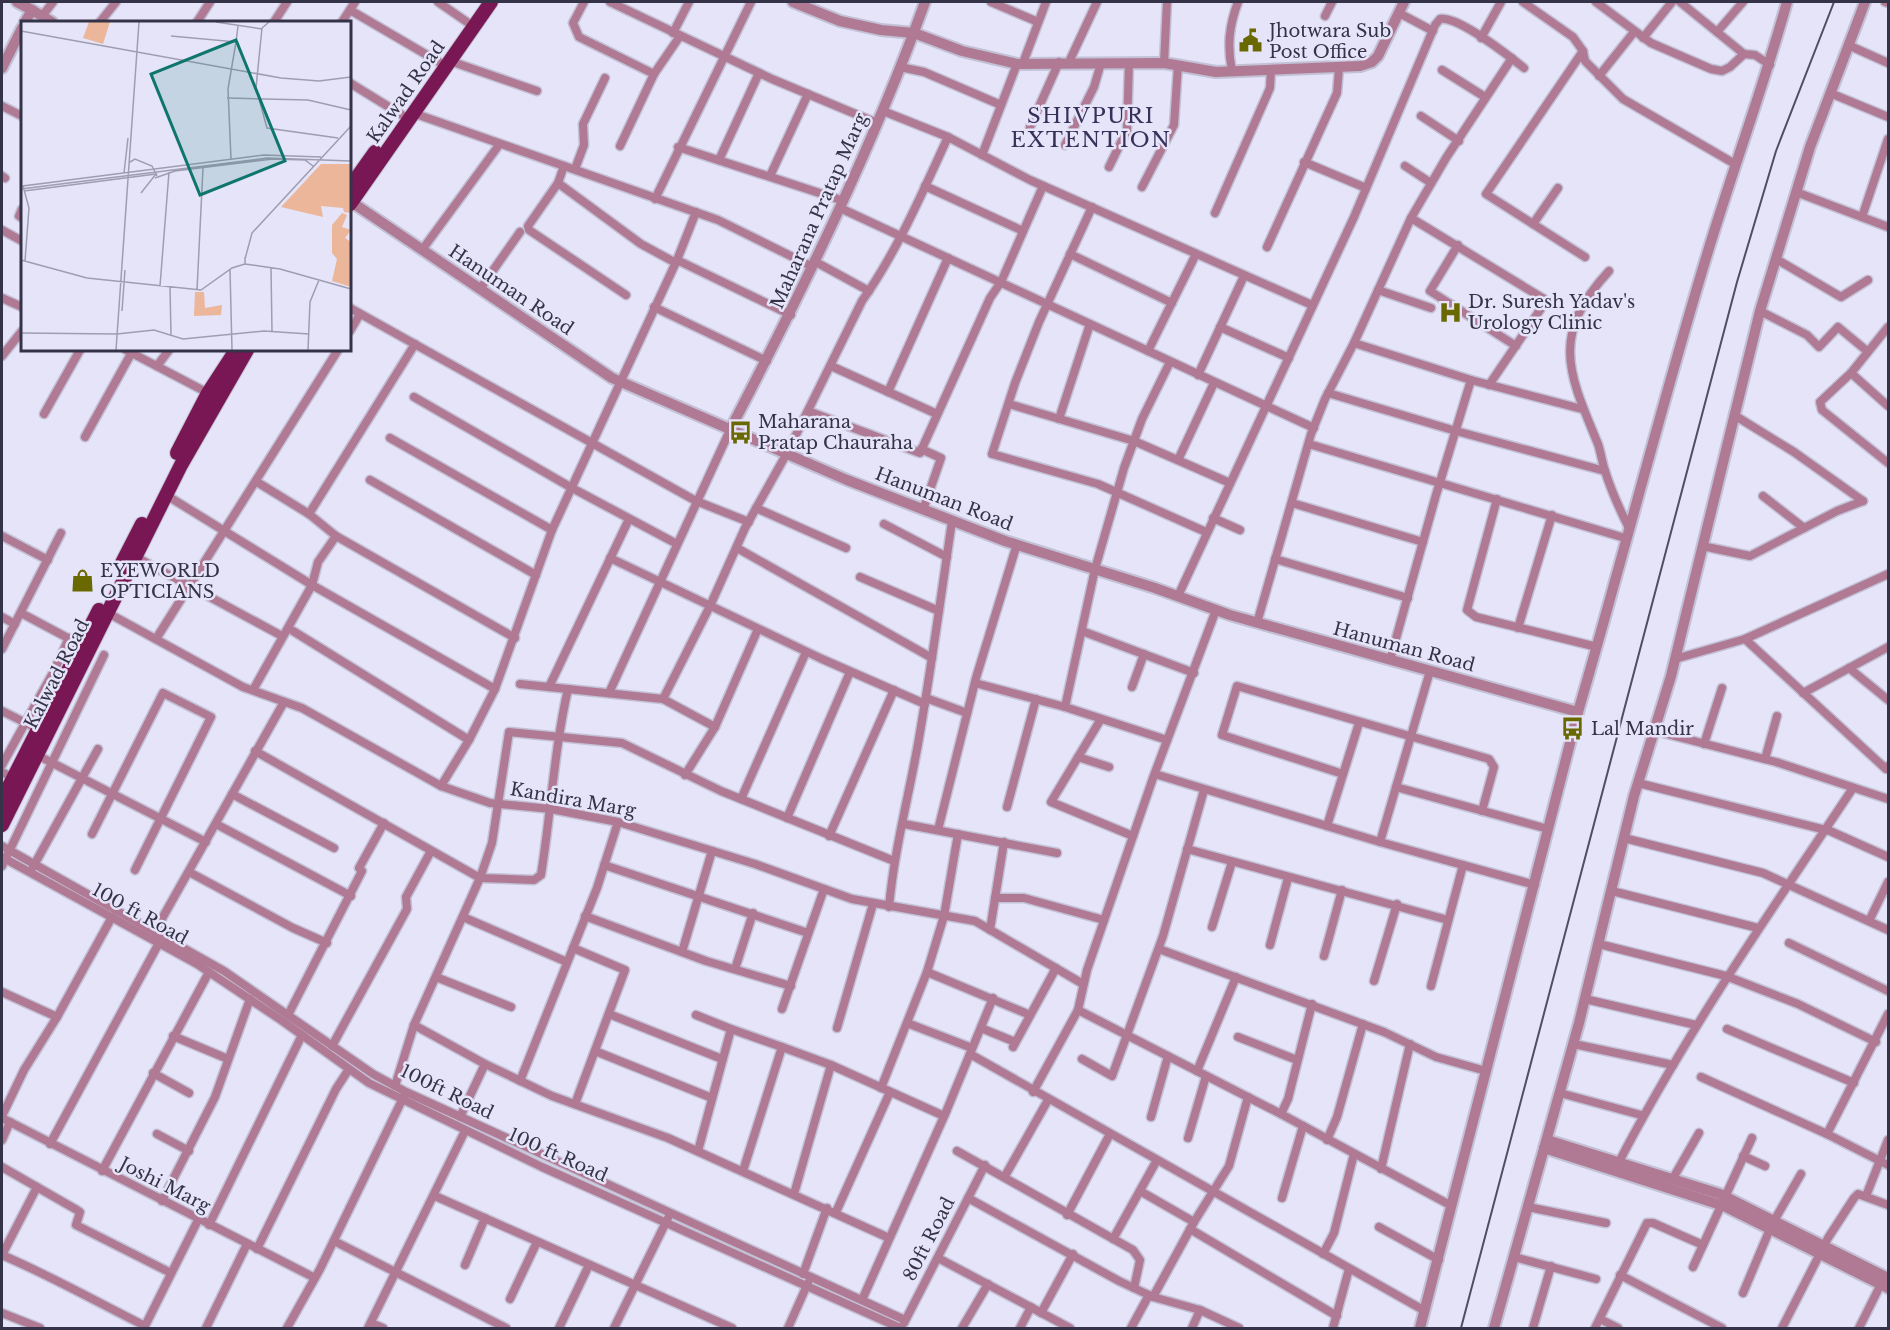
<svg xmlns="http://www.w3.org/2000/svg" width="1890" height="1330" font-family="'Libre Baskerville',serif">
  <style>
    .lines { fill: none; stroke-linecap: round; stroke-linejoin: round }
    .minor-casing { stroke: #c2c1d5; stroke-width: 11 }
    .tertiary-casing { stroke: #c2c1d5; stroke-width: 14 }
    .primary-casing { stroke: #c2c1d5; stroke-width: 16 }
    .minor { stroke: #b07a95; stroke-width: 8 }
    .tertiary { stroke: #b07a95; stroke-width: 10 }
    .primary { stroke: #781753; stroke-width: 14 }
    .rail { stroke: #504e62; stroke-width: 2 }
    .labels { text-anchor: middle; dominant-baseline: central; stroke-width: 5; stroke-linejoin: round; paint-order: stroke }
    .poi-label { font-size: 18px; fill: #353347; stroke: #e5e4f8; text-anchor: start }
    .street-label { font-size: 18px; fill: #353347; stroke: #e5e4f8 }
    .quarter-label { font-size: 21px; letter-spacing: 1.5px; fill: #37315a; stroke: #e5e4f8 }
    .inset-road { fill: none; stroke: #9f9db1; stroke-width: 1.5 }
    .view { fill: #0f766e; fill-opacity: 0.15; stroke: #0f766e; stroke-width: 3 }
    .inset-edge { fill: none; stroke: #353347; stroke-width: 3 }
  </style>
  <rect width="100%" height="100%" fill="#e5e4f8"/>
  <g class="lines">
    <defs>
      <g id="minor">
        <polyline points="438,2 467,22"/>
        <polyline points="584,2 573,23 579,37 654,74"/>
        <polyline points="610,2 772,79 877,123"/>
        <polyline points="991,2 1038,22"/>
        <polyline points="1523,2 1573,37 1583,51 1585,61 1623,99 1735,164"/>
        <polyline points="1596,2 1651,43 1711,69 1722,71 1730,67 1744,54 1755,55 1770,65"/>
        <polyline points="1680,2 1744,54"/>
        <polyline points="1885,2 1888,3"/>
        <polyline points="350,10 439,62"/>
        <polyline points="1399,13 1433,31"/>
        <polyline points="42,16 53,2"/>
        <polyline points="1325,16 1332,2"/>
        <polyline points="100,22 116,2"/>
        <polyline points="197,22 210,2"/>
        <polyline points="274,22 287,2"/>
        <polyline points="342,22 355,2"/>
        <polyline points="1717,32 1743,2"/>
        <polyline points="673,33 689,2"/>
        <polyline points="1481,38 1501,2"/>
        <polyline points="1643,38 1672,2"/>
        <polyline points="1848,45 1888,63"/>
        <polyline points="1583,51 1486,194 1585,257"/>
        <polyline points="450,61 537,91"/>
        <polyline points="1069,62 1097,2"/>
        <polyline points="1023,63 1046,2"/>
        <polyline points="1164,63 1167,2"/>
        <polyline points="900,67 924,72 1001,105"/>
        <polyline points="1442,70 1485,97"/>
        <path d="M1232 71C1227 46 1229 26 1238 2"/>
        <polyline points="1599,76 1634,32"/>
        <polyline points="350,83 402,115"/>
        <polyline points="1830,93 1888,117"/>
        <polyline points="2,106 22,116"/>
        <polyline points="883,111 948,137 1030,180 1312,305"/>
        <polyline points="413,113 718,220 811,266"/>
        <polyline points="1421,116 1459,141"/>
        <polyline points="1030,127 1059,62"/>
        <polyline points="1065,145 1094,87 1101,63"/>
        <polyline points="620,146 654,74 680,36"/>
        <polyline points="678,147 844,201"/>
        <polyline points="982,155 1017,64"/>
        <polyline points="719,160 759,73"/>
        <polyline points="1304,162 1366,188"/>
        <polyline points="564,166 558,183 641,244 676,263"/>
        <polyline points="1405,166 1431,183"/>
        <polyline points="1109,167 1127,130 1129,63"/>
        <polyline points="575,169 584,145 583,124 605,78"/>
        <polyline points="2,176 5,178"/>
        <polyline points="770,176 808,94"/>
        <polyline points="558,183 528,226 529,230 626,295"/>
        <polyline points="925,186 1023,231"/>
        <polyline points="1142,187 1174,125 1178,65"/>
        <polyline points="1796,192 1888,227"/>
        <polyline points="655,199 751,2"/>
        <polyline points="1092,207 1039,322 1015,383 992,454 1098,484 1206,532"/>
        <polyline points="840,208 1314,428"/>
        <polyline points="22,209 19,216 22,218"/>
        <polyline points="1215,213 1270,88 1271,70"/>
        <polyline points="1862,217 1888,139"/>
        <polyline points="1411,218 1544,299 1542,307 1489,385"/>
        <polyline points="1533,224 1558,188"/>
        <polyline points="2,230 22,241"/>
        <polyline points="1458,245 1430,291 1516,346"/>
        <polyline points="1267,247 1337,93 1339,68"/>
        <polyline points="422,250 499,145"/>
        <polyline points="1070,254 1172,303"/>
        <polyline points="1776,259 1841,297 1868,280"/>
        <polyline points="677,260 696,212"/>
        <polyline points="814,261 869,291"/>
        <path d="M1609 271C1550 335 1568 372 1598 444 1601 453 1602 462 1605 471 1611 490 1619 508 1628 526"/>
        <polyline points="480,289 520,232"/>
        <polyline points="1378,290 1431,308"/>
        <polyline points="2,298 22,307"/>
        <polyline points="654,307 767,361"/>
        <polyline points="350,308 696,501 749,522"/>
        <polyline points="1760,311 1807,335 1819,347 1838,327 1867,351"/>
        <polyline points="1220,327 1289,358"/>
        <polyline points="1888,327 1851,373 1820,402 1822,410 1888,463"/>
        <polyline points="350,331 360,314"/>
        <polyline points="1354,343 1471,380 1582,409"/>
        <polyline points="126,350 208,393"/>
        <polyline points="1148,351 1196,254"/>
        <polyline points="2,356 22,331"/>
        <polyline points="157,366 169,350"/>
        <polyline points="831,366 937,414"/>
        <polyline points="1851,373 1888,406"/>
        <polyline points="1198,375 1244,276"/>
        <polyline points="888,392 948,258"/>
        <polyline points="1328,393 1456,431 1605,471"/>
        <polyline points="414,397 572,488 677,544"/>
        <polyline points="1009,404 1134,441 1230,483"/>
        <polyline points="808,411 920,453 990,298 1001,282 1043,186"/>
        <polyline points="44,414 80,350"/>
        <polyline points="1734,415 1794,452 1863,501"/>
        <polyline points="1059,419 1090,324"/>
        <polyline points="85,437 132,352"/>
        <polyline points="390,438 552,530"/>
        <polyline points="1309,444 1625,538"/>
        <polyline points="921,449 941,458 923,510"/>
        <polyline points="1178,460 1214,383"/>
        <polyline points="370,480 536,575"/>
        <polyline points="257,482 309,514 336,536 515,638"/>
        <polyline points="166,495 312,585 495,689"/>
        <polyline points="1763,496 1804,528"/>
        <polyline points="1497,499 1467,610 1476,617 1597,647"/>
        <polyline points="1292,503 1423,542"/>
        <polyline points="756,508 846,548"/>
        <polyline points="309,514 415,344"/>
        <polyline points="1213,518 1240,530"/>
        <polyline points="884,524 947,557"/>
        <polyline points="2,536 48,560"/>
        <polyline points="1702,546 1750,556 1837,511 1863,501"/>
        <polyline points="737,548 932,658"/>
        <polyline points="136,557 282,636"/>
        <polyline points="610,558 822,659 925,704"/>
        <polyline points="1275,559 1408,598"/>
        <polyline points="860,577 939,611"/>
        <path d="M1178 596 1354 217 1435 25 1440 19C1458 16 1509 56 1524 68"/>
        <polyline points="21,613 81,645"/>
        <polyline points="108,613 243,687 302,708 441,786 490,803 551,809 618,822 755,864 852,899 975,921 1083,984"/>
        <polyline points="2,617 15,624"/>
        <polyline points="1257,623 1311,434 1325,399 1354,343 1411,218 1446,158 1512,58"/>
        <polyline points="1518,628 1552,515"/>
        <polyline points="293,631 469,740 495,689 552,530 677,260 791,315"/>
        <polyline points="1082,631 1194,673"/>
        <polyline points="156,639 338,350"/>
        <polyline points="1745,639 1886,769 1888,766"/>
        <polyline points="2,649 61,533"/>
        <polyline points="1675,659 1745,639 1888,574"/>
        <polyline points="1390,660 1436,495 1471,380"/>
        <polyline points="1849,668 1888,700"/>
        <polyline points="975,683 1065,707 1167,740"/>
        <polyline points="520,684 663,699 715,727"/>
        <polyline points="549,687 629,519"/>
        <polyline points="1132,687 1144,654"/>
        <polyline points="253,690 312,585 318,562 336,536"/>
        <polyline points="609,693 731,428"/>
        <polyline points="1803,693 1888,647"/>
        <polyline points="926,698 967,713"/>
        <path d="M663 699 710 606 745 528 787 453 862 301C898 250 922 193 948 137"/>
        <polyline points="1065,707 1095,569 1124,468 1142,419 1170,362"/>
        <polyline points="2,711 38,729"/>
        <polyline points="1101,719 1051,802 1133,836"/>
        <polyline points="1655,731 1776,762 1888,799"/>
        <polyline points="1704,744 1722,688"/>
        <path d="M255 751 480 878 534 880 541 875C551 813 554 750 568 689"/>
        <polyline points="37,755 206,842"/>
        <polyline points="1078,757 1109,767"/>
        <polyline points="1765,759 1777,716"/>
        <polyline points="2,765 54,671 69,638"/>
        <polyline points="2,772 13,778"/>
        <polyline points="1155,774 1380,842 1535,885"/>
        <polyline points="1343,774 1222,735 1237,686 1489,759 1494,767 1482,811"/>
        <polyline points="685,775 715,727 758,629"/>
        <polyline points="1638,783 1830,831 1888,857"/>
        <polyline points="441,786 469,740"/>
        <polyline points="1396,787 1548,829"/>
        <polyline points="232,794 334,848"/>
        <polyline points="741,799 806,652"/>
        <polyline points="1007,807 1036,699"/>
        <polyline points="787,818 850,672"/>
        <polyline points="216,824 351,896"/>
        <polyline points="904,824 1057,853"/>
        <polyline points="1327,826 1359,723"/>
        <polyline points="938,830 976,678 1017,544"/>
        <polyline points="92,834 163,693 211,717 135,870"/>
        <polyline points="829,836 894,690"/>
        <polyline points="1624,838 1763,873 1888,930"/>
        <polyline points="1380,842 1430,671"/>
        <polyline points="2,846 224,971 373,1074 406,1092 905,1320"/>
        <polyline points="1187,849 1448,920"/>
        <polyline points="2,857 197,964 281,1020 369,1083 542,1167 900,1328"/>
        <polyline points="604,865 808,933"/>
        <polyline points="2,866 104,655"/>
        <polyline points="33,867 98,749"/>
        <polyline points="189,872 293,928 327,943"/>
        <polyline points="1612,891 1758,928"/>
        <polyline points="995,898 1024,898 1104,920"/>
        <path d="M889 907C894 852 908 799 918 744 931 670 941 596 952 521"/>
        <polyline points="585,916 706,961 791,986"/>
        <polyline points="463,917 567,962"/>
        <polyline points="1869,921 1888,882"/>
        <polyline points="1212,927 1232,862"/>
        <polyline points="990,930 1004,842"/>
        <polyline points="155,931 284,702"/>
        <polyline points="1789,943 1888,991"/>
        <polyline points="1599,944 1726,976 1798,1004 1876,1042"/>
        <polyline points="1270,945 1288,878"/>
        <polyline points="573,948 625,970 575,1104"/>
        <polyline points="1159,949 1384,1032 1436,1057 1486,1071"/>
        <polyline points="682,952 712,851"/>
        <polyline points="1324,956 1342,890"/>
        <polyline points="735,969 753,913"/>
        <polyline points="927,972 1030,1015"/>
        <polyline points="436,977 511,1007"/>
        <polyline points="1374,981 1397,904"/>
        <polyline points="1431,986 1463,865"/>
        <polyline points="2,992 57,1017"/>
        <polyline points="1585,999 1696,1025"/>
        <polyline points="782,1009 824,889"/>
        <polyline points="1078,1010 1281,1114 1450,1205"/>
        <polyline points="609,1014 722,1059"/>
        <polyline points="288,1015 362,871 359,868 384,823"/>
        <polyline points="696,1015 731,1029"/>
        <polyline points="907,1023 972,1048"/>
        <polyline points="414,1025 485,1064 552,1096 668,1138 889,1238"/>
        <polyline points="837,1028 873,904"/>
        <polyline points="981,1028 1015,1042"/>
        <polyline points="1727,1029 1854,1083"/>
        <polyline points="173,1036 228,1059"/>
        <polyline points="1238,1037 1297,1060"/>
        <polyline points="1574,1044 1673,1065"/>
        <polyline points="332,1046 407,909 406,897 431,851"/>
        <polyline points="782,1047 831,1065 944,1116"/>
        <polyline points="1013,1047 1056,968"/>
        <polyline points="595,1051 712,1098"/>
        <polyline points="970,1054 1425,1311"/>
        <polyline points="1082,1059 1112,1076 1163,936 1204,790"/>
        <polyline points="1197,1071 1236,977"/>
        <polyline points="153,1073 189,1093"/>
        <polyline points="1701,1077 1827,1134 1888,1165"/>
        <polyline points="520,1081 597,888 618,822"/>
        <polyline points="395,1086 414,1025 480,878 492,843 509,732 622,743 721,791 894,861"/>
        <polyline points="881,1088 927,972 944,916 958,834"/>
        <polyline points="1033,1092 1078,1010 1087,970 1153,778 1216,610"/>
        <polyline points="1560,1093 1641,1115"/>
        <polyline points="1281,1114 1288,1099 1312,1004"/>
        <polyline points="2,1116 24,1070 57,1017 112,917"/>
        <polyline points="460,1117 485,1064"/>
        <polyline points="1151,1117 1168,1056"/>
        <polyline points="2,1118 315,1278"/>
        <polyline points="157,1134 189,1151"/>
        <polyline points="1827,1134 1888,1014"/>
        <polyline points="1188,1138 1206,1076"/>
        <polyline points="2,1140 10,1122"/>
        <polyline points="1327,1140 1337,1117 1363,1024"/>
        <polyline points="50,1144 159,943"/>
        <polyline points="698,1151 731,1029 782,1047 743,1171"/>
        <polyline points="957,1151 1133,1250 1140,1260 1134,1288"/>
        <polyline points="1743,1156 1765,1166"/>
        <path d="M1619 1162C1687 1031 1771 911 1853 788"/>
        <polyline points="2,1167 77,1210 80,1212 76,1225 171,1273"/>
        <polyline points="1381,1169 1410,1044"/>
        <polyline points="102,1171 209,972"/>
        <polyline points="1005,1176 1048,1100"/>
        <polyline points="1672,1180 1699,1133"/>
        <polyline points="1140,1191 1194,1222"/>
        <polyline points="794,1194 831,1065"/>
        <polyline points="435,1196 732,1328"/>
        <polyline points="1866,1196 1888,1140"/>
        <polyline points="968,1198 1119,1281 1153,1297 1200,1310 1239,1328"/>
        <polyline points="1282,1198 1303,1126"/>
        <polyline points="162,1201 215,1097 250,999"/>
        <polyline points="1528,1207 1606,1223"/>
        <polyline points="836,1212 890,1092"/>
        <polyline points="1067,1215 1110,1134"/>
        <polyline points="1774,1221 1801,1174"/>
        <polyline points="209,1225 302,1035"/>
        <polyline points="1379,1227 1439,1260"/>
        <polyline points="1190,1229 1337,1316"/>
        <polyline points="1113,1239 1157,1160"/>
        <polyline points="334,1241 506,1328"/>
        <polyline points="257,1249 336,1089 349,1069"/>
        <polyline points="1323,1254 1334,1233 1354,1154"/>
        <path d="M2 1255C51 1276 97 1302 145 1326"/>
        <polyline points="2,1255 37,1187"/>
        <polyline points="1514,1257 1596,1279"/>
        <polyline points="938,1258 1070,1328"/>
        <polyline points="465,1265 485,1218"/>
        <polyline points="1693,1267 1752,1138"/>
        <polyline points="803,1274 827,1208"/>
        <polyline points="1620,1275 1722,1328"/>
        <polyline points="1743,1293 1770,1229"/>
        <polyline points="1153,1297 1194,1222 1229,1166 1248,1097"/>
        <polyline points="510,1299 537,1242"/>
        <polyline points="862,1300 946,1112 993,998"/>
        <polyline points="2,1313 40,1328"/>
        <polyline points="1041,1313 1073,1254"/>
        <polyline points="1600,1319 1618,1328"/>
        <polyline points="371,1323 383,1328"/>
        <polyline points="904,1323 985,1165"/>
        <polyline points="144,1328 198,1220"/>
        <polyline points="206,1328 247,1244"/>
        <polyline points="287,1328 320,1269 404,1096"/>
        <polyline points="368,1328 465,1131"/>
        <polyline points="559,1328 589,1265"/>
        <polyline points="614,1328 668,1218"/>
        <polyline points="788,1328 808,1283"/>
        <polyline points="962,1328 988,1284"/>
        <polyline points="1020,1328 1031,1307"/>
        <polyline points="1131,1328 1149,1295"/>
        <polyline points="1192,1328 1200,1310"/>
        <polyline points="1333,1328 1349,1269"/>
        <polyline points="1533,1328 1551,1266"/>
        <polyline points="1595,1328 1647,1223 1653,1223 1703,1245"/>
        <polyline points="1782,1328 1828,1238 1854,1198 1858,1194 1888,1205"/>
        <polyline points="1859,1328 1881,1284"/>
      </g>
      <g id="tertiary">
        <polyline points="17,2 32,10 25,22"/>
        <polyline points="793,2 840,21 881,30 914,33 962,51 1017,64 1164,63 1216,72 1360,66 1372,62 1378,56 1404,2"/>
        <polyline points="32,10 52,22"/>
        <polyline points="2,68 22,28"/>
        <polyline points="350,201 612,378 847,480 1005,541 1155,588 1230,615 1578,712"/>
        <path d="M731 428C803 289 872 149 925 2"/>
        <polyline points="1547,1140 1720,1194 1888,1278"/>
        <polyline points="1544,1148 1724,1206 1888,1288"/>
        <path d="M1420 1328 1578 712C1623 558 1662 402 1709 248 1734 166 1764 85 1787 2"/>
        <polyline points="1494,1328 1579,1023 1634,796 1671,676 1760,311 1810,147 1865,2"/>
      </g>
      <g id="primary">
        <polyline points="350,187 375,152"/>
        <polyline points="350,204 491,2"/>
        <polyline points="177,453 208,393 236,350"/>
        <polyline points="122,563 142,524"/>
        <polyline points="2,800 99,610"/>
        <polyline points="2,825 181,465 247,350"/>
      </g>
    </defs>
    <use href="#minor" class="minor-casing"/>
    <use href="#tertiary" class="tertiary-casing"/>
    <use href="#primary" class="primary-casing"/>
    <use href="#minor" class="minor"/>
    <use href="#tertiary" class="tertiary"/>
    <use href="#primary" class="primary"/>
    <polyline class="rail" points="1461,1328 1737,282 1776,151 1834,2"/>
  </g>
  <defs>
    <symbol id="civic-bare" viewBox="-9 -9 18 18"><path d="M-.6-6.5H3V-4.5H.6V-3L4-1V1h2V6H-6V1h2V-1L-.6-3ZM-1.2 2.5V6h2.4V2.5Z" fill="#6a6801" stroke="#e5e4f8" stroke-width="2.5" paint-order="stroke"/></symbol>
    <symbol id="hospital-bare" viewBox="-9 -9 18 18"><path d="M-5-5h3v3.5h4V-5h3V5h-3V1.5h-4V5h-3Z" fill="#6a6801" stroke="#e5e4f8" stroke-width="2.5" paint-order="stroke"/></symbol>
    <symbol id="bus-bare" viewBox="-9 -9 18 18"><path d="M-5-6H5V4H4V6H2V4H-2V6H-4V4H-5ZM-3.5-4V0h7V-4ZM-3.5 1.2v1.5H-2V1.2ZM2 1.2v1.5H3.5V1.2Z" fill="#6a6801" stroke="#e5e4f8" stroke-width="2.5" paint-order="stroke"/></symbol>
    <symbol id="shop-bare" viewBox="-9 -9 18 18"><path d="M-5-2.5h2.3a2.7 3.5 0 0 1 5.4 0H5L5.5 6h-11ZM-1.5-2.5h3a1.5 2.3 0 0 0-3 0Z" fill="#6a6801" stroke="#e5e4f8" stroke-width="2.5" paint-order="stroke"/></symbol>
  </defs>
  <g fill-rule="evenodd">
    <use href="#civic-bare" x="1234" y="24" width="33" height="33"/>
    <use href="#hospital-bare" x="1434" y="296" width="33" height="33"/>
    <use href="#bus-bare" x="724" y="416" width="33" height="33"/>
    <use href="#shop-bare" x="66" y="564" width="33" height="33"/>
    <use href="#bus-bare" x="1556" y="712" width="33" height="33"/>
  </g>
  <g class="labels">
    <g class="poi-label">
      <text x="1269" y="31">Jhotwara Sub<tspan x="1269" dy="21">Post Office</tspan></text>
      <text x="1468" y="302">Dr. Suresh Yadav's<tspan x="1468" dy="21">Urology Clinic</tspan></text>
      <text x="758" y="422">Maharana<tspan x="758" dy="21">Pratap Chauraha</tspan></text>
      <text x="100" y="571">EYEWORLD<tspan x="100" dy="21">OPTICIANS</tspan></text>
      <text x="1591" y="729">Lal Mandir</text>
    </g>
    <g class="street-label">
      <text transform="translate(406 92) rotate(-55)">Kalwad Road</text>
      <text transform="translate(819 211) rotate(-66)">Maharana Pratap Marg</text>
      <text transform="translate(511 290) rotate(34)">Hanuman Road</text>
      <text transform="translate(944 499) rotate(21)">Hanuman Road</text>
      <text transform="translate(1404 647) rotate(15)">Hanuman Road</text>
      <text transform="translate(57 674) rotate(-63)">Kalwad Road</text>
      <text transform="translate(573 800) rotate(10)">Kandira Marg</text>
      <text transform="translate(140 914) rotate(29)">100 ft Road</text>
      <text transform="translate(447 1092) rotate(26)">100ft Road</text>
      <text transform="translate(558 1155) rotate(24)">100 ft Road</text>
      <text transform="translate(165 1185) rotate(27)">Joshi Marg</text>
      <text transform="translate(929 1239) rotate(-63)">80ft Road</text>
    </g>
    <g class="quarter-label">
      <text x="1091" y="116">SHIVPURI<tspan x="1091" dy="24">EXTENTION</tspan></text>
    </g>
  </g>
  <g transform="translate(21 21)">
    <rect width="330" height="330" fill="#e5e4f8"/>
    <path d="M68 1H89L82 23 62 17ZM300 143H330V192L323 191 322 187 300 185 302 196 260 186ZM174 271H183L184 287 201 284 200 294 173 295Z" fill="#ecb69b"/>
    <path d="M321 192 326 194 321 206 330 209 324 217 330 221V266L311 260 316 238 311 232V204Z" fill="#ecb69b"/>
    <path class="inset-road" d="M195 1 241 8M248 1 241 7 235 67 246 107 317 117M0 10 260 57 298 60 330 56M150 15 215 21 217 5M206 77 287 79 330 89M210 138 207 68 215 21M109 141 114 138 131 145 136 155M103 152 107 117M134 157 154 150 252 138 284 139 292 145M40 160 243 134 300 136M0 168 246 137 330 140M3 170 135 153 120 172M224 238 231 212 330 105M0 239 66 257 180 269 211 247 224 243V236M4 240 8 187 2 165 41 160M224 243 259 248 330 268M250 246 251 311M209 249 211 329M139 265 148 151M149 266 150 314M176 269 182 147M101 290 104 249M0 312 96 313 133 309 162 318 243 310 288 313M95 329 118 1M287 329 289 281 298 259"/>
    <path class="view" d="M215 19 264 140 179 174 130 53Z"/>
    <rect width="330" height="330" class="inset-edge"/>
  </g>
  <rect width="1890" height="1330" fill="none" stroke="#353347" stroke-width="6"/>
</svg>
